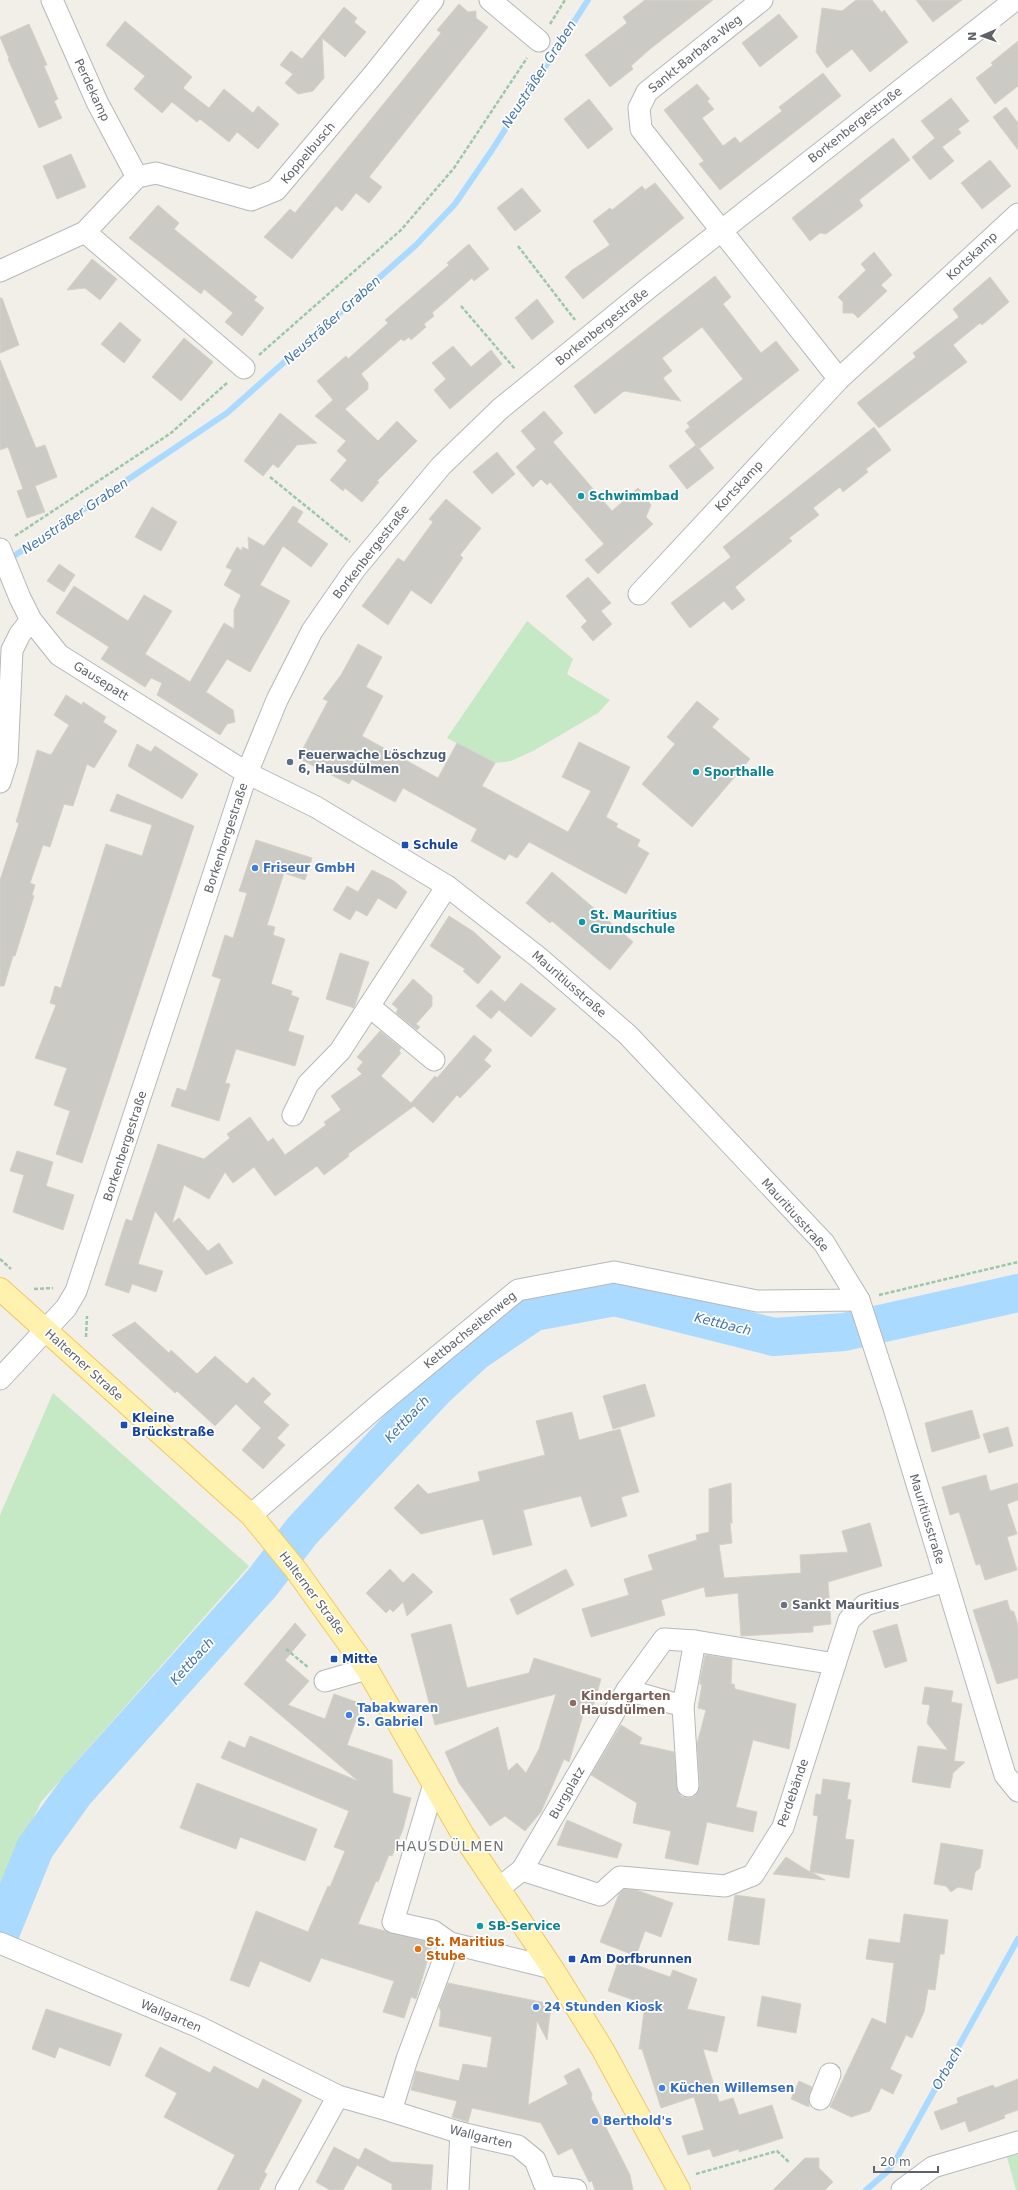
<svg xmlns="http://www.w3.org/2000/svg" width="1018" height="2190" font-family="'DejaVu Sans',sans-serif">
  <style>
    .green { fill: #c5e8c5 }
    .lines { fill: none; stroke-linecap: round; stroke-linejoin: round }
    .stream { stroke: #aadaff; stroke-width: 6 }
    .river { stroke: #aadaff; stroke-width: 38 }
    .building { fill: #cccac5; stroke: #d6d1c6 }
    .minor-casing { stroke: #b5b8bc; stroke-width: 23 }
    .major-casing { stroke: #f2c960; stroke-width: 24 }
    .path { stroke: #9cc7a9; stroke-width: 2.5; stroke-dasharray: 4 2; stroke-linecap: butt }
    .minor { stroke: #fff; stroke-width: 21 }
    .major { stroke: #fff2af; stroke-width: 22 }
    .culture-dot { fill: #0f9aa8; stroke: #fff; stroke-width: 1.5 }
    .service-dot { fill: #5c6f8a; stroke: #fff; stroke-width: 1.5 }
    .transit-dot { fill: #1a4fb4; stroke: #fff; stroke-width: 1.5 }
    .shop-dot { fill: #3f7fe0; stroke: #fff; stroke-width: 1.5 }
    .worship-dot { fill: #6b7280; stroke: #fff; stroke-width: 1.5 }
    .education-dot { fill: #8d6e63; stroke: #fff; stroke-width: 1.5 }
    .food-dot { fill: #e8710a; stroke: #fff; stroke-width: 1.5 }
    .labels { text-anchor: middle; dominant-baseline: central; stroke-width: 3.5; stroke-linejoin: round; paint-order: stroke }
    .street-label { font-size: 12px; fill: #5f6368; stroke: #fff }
    .culture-label { font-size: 12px; font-weight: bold; fill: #0d838f; stroke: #fff; text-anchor: start }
    .service-label { font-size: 12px; font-weight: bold; fill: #4e5e75; stroke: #fff; text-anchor: start }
    .transit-label { font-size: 12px; font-weight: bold; fill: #164399; stroke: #fff; text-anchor: start }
    .shop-label { font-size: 12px; font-weight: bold; fill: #366cbe; stroke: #fff; text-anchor: start }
    .worship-label { font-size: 12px; font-weight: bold; fill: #5b616d; stroke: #fff; text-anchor: start }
    .education-label { font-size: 12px; font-weight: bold; fill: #785e54; stroke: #fff; text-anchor: start }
    .food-label { font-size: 12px; font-weight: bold; fill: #c56008; stroke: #fff; text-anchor: start }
    .water-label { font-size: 13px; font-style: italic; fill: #4174aa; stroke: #fff }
    .quarter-label { font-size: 14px; letter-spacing: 1px; fill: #70757a; stroke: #fff }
  </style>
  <rect width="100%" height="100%" fill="#f1efe8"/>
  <g class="green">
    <polygon points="527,621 573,659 567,674 610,700 598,713 533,751 511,761 495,763 447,738"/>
    <polygon points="53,1393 249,1566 41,1802 0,1887 0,1515"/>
    <polygon points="1018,2154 1018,2190 1016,2190 1007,2157"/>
  </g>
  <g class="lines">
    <g class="stream">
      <polyline points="8,560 227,413 416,245 455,204 492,150 588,0"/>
      <polyline points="866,2190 887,2172 898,2156 1018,1939"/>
    </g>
    <polyline class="river" points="0,1934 35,1848 76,1791 262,1583 302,1531 436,1388 475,1352 534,1312 615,1297 774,1337 844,1332 1018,1293"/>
  </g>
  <g class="building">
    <polygon points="645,0 713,0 650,49 631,66 633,69 610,87 585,55 627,23 623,17"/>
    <polygon points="856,0 872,0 882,13 884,10 908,42 870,72 852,49 827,68 816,52 822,8 842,11"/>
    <polygon points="916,0 962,0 933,22"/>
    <polygon points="459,4 468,12 476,11 476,18 488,27 369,177 382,187 369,203 356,193 342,211 336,206 292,259 264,237 290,209 295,213 441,33 437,30"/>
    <polygon points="344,7 357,18 354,22 366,32 345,57 322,38 324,78 313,91 298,94 285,83 293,74 280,65 291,51 302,59"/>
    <polygon points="779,14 798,37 760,67 742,43"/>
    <polygon points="125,21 192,77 183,88 209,108 224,89 253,113 258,106 279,124 258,149 237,132 229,142 200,119 197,122 172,102 162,113 134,89 145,76 106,45"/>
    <polygon points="29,24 47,65 44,66 58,99 54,101 62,118 39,128 8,59 9,58 0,37"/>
    <polygon points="1018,41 1018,86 995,104 976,78 993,65 991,63"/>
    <polygon points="823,73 841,96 720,190 699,164 704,161 664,110 697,84 710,99 707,101 714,109 702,118 723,146 735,137 740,143 782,111 779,107"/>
    <polygon points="951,98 969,121 958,129 961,133 942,147 954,161 930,180 912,157 935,138 921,121"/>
    <polygon points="589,99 613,129 588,149 564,119"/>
    <polygon points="1006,107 1018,123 1018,150 993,117"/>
    <polygon points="893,138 910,160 859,200 863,206 826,234 820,233 810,241 792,218"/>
    <polygon points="71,154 86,187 57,199 43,166"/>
    <polygon points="990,160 1011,186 982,209 961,183"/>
    <polygon points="655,183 684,218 583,299 565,277 572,270 610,245 593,221 610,208 612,210 642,186 645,190"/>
    <polygon points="522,188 541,211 515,231 497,208"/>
    <polygon points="158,205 179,223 174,229 257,297 254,300 264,308 242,336 225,322 233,313 204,289 201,294 129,238"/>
    <polygon points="469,244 489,269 474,281 472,278 432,313 434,316 424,324 426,327 411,340 409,337 404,341 401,339 361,374 368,383 368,389 345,409 378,441 397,421 417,441 377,481 379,482 362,502 345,488 343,491 330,480 347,460 337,451 346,441 315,416 333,400 317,381 346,356 348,359 388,323 385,320 449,265 447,263"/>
    <polygon points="874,252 892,275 881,285 887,291 858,318 853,313 843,313 843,302 838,297 866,270 861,264"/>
    <polygon points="92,259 117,279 100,300 85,288 67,290"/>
    <polygon points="715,276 731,297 723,304 761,353 776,341 799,370 699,449 685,431 690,427 687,423 743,379 702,327 662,358 672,371 663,378 681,401 624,391 595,414 574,386"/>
    <polygon points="990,277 1009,302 982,325 980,323 953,345 967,362 879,428 857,403 916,357 913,353 959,317 953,309"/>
    <polygon points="0,298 2,298 19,345 0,353"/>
    <polygon points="537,299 554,322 532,340 515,318"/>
    <polygon points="120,322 141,340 124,363 101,344"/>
    <polygon points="184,338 213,362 181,401 152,377"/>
    <polygon points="453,346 471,367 491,350 502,364 450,409 434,390 446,379 432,363"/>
    <polygon points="0,360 36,448 45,445 57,477 35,486 45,512 27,518 17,491 23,489 8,447 0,450"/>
    <polygon points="544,411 563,433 553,442 612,511 638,488 651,505 646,517 653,524 598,574 585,560 604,544 550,482 547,485 541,479 533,487 516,467 536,449 521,431"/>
    <polygon points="280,413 317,443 297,445 278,468 273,464 263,476 244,461"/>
    <polygon points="874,427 891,450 866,469 868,472 843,492 840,487 813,508 819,515 789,538 792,541 735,587 745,600 732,610 724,601 690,628 671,603 731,557 723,547"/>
    <polygon points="696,445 714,468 687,489 669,466"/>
    <polygon points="497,452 515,474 492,494 473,472"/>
    <polygon points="446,499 481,528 460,555 463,558 431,604 411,590 388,625 362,606 398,558 404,562 433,522 429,519"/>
    <polygon points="293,506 303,512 297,522 328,544 311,567 283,546 260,585 290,601 250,672 227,659 206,692 233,710 235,722 227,724 220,735 157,695 162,683 151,678 145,687 101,659 109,647 56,613 74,586 128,621 144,595 172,611 145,654 190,682 224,623 234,629 234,610 241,595 224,585 232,570 226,567 237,547 242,551 242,547 249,550 248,537 264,546"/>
    <polygon points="152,507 177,522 161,551 135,537"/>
    <polygon points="59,564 75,575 64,592 47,581"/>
    <polygon points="588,577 611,603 601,611 612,624 593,641 581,627 587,621 566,596"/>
    <polygon points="358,644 382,657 366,687 383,696 362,736 438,778 457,743 495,763 482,786 568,832 591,791 562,777 579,742 630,767 606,817 618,824 616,827 640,840 637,846 649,853 626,894 529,842 517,858 509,854 505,860 471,841 477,829 403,788 395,802 352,779 349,784 298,758 328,701 323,699 341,675"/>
    <polygon points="66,695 82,705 83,702 106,717 103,722 117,731 94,768 87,764 73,806 64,804 50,847 43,845 30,883 35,885 32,895 34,896 15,956 13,956 4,986 0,986 0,880 19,823 16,822 37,750 51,755 69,725 54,715"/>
    <polygon points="697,701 719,719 712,727 750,759 692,827 642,784 675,744 667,737"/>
    <polygon points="137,744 151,752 155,746 198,774 182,799 128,766"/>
    <polygon points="117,794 194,826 82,1163 56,1154 70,1111 54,1105 67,1068 35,1058 56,1005 50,1003 55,986 61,988 106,844 142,856 152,825 110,811"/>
    <polygon points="256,840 312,858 305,880 284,873 267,925 275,927 273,935 285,939 271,984 292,991 291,995 299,998 288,1031 304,1036 295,1066 236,1049 225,1083 230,1084 219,1121 171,1106 177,1088 186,1091 192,1072 221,979 212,976 225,935 233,938 247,893 239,891"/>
    <polygon points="372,870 394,881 407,892 396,909 378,898 367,916 356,910 350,920 333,910 347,886 358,892"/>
    <polygon points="552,872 633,942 610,970 552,921 550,923 526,903"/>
    <polygon points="449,916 474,932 501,957 478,984 463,971 465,969 430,946"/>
    <polygon points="340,953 369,962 354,1008 326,999"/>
    <polygon points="413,979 432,996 432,1006 416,1024 420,1027 417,1030 396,1013 398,1009 392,1004"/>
    <polygon points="521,983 556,1009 531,1037 499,1010 491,1019 476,1006 491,990 505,1002"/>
    <polygon points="380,1031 401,1048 399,1051 401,1053 381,1076 411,1103 435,1076 437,1078 474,1035 492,1050 484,1060 491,1066 460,1098 457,1095 433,1123 414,1106 348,1154 349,1156 324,1175 317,1166 275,1196 254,1167 233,1183 225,1172 209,1199 184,1185 172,1223 179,1218 208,1251 219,1243 233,1263 206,1275 155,1211 138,1264 163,1271 156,1292 132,1284 129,1293 105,1285 126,1219 132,1221 158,1144 204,1159 230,1138 227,1134 250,1117 268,1142 273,1138 285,1155 326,1125 324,1122 341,1110 331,1096 362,1074 357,1069 363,1062 357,1057"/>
    <polygon points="17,1151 53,1162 46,1186 74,1195 63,1230 13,1212 24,1175 10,1171"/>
    <polygon points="135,1322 169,1353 171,1350 197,1374 215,1356 247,1384 253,1377 271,1394 263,1402 289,1425 277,1438 285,1445 263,1469 242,1450 261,1428 236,1404 215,1426 177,1391 175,1393 112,1335"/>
    <polygon points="645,1384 655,1416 613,1429 603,1396"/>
    <polygon points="972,1410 980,1438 932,1452 925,1423"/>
    <polygon points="572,1412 579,1440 620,1429 639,1492 621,1497 627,1516 591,1527 581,1496 523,1510 532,1545 493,1555 483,1519 421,1534 394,1508 418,1484 428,1494 480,1481 478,1472 545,1455 536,1421"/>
    <polygon points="1008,1427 1013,1446 989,1453 983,1434"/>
    <polygon points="986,1475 990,1491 1018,1483 1018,1500 1007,1504 1017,1534 1007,1537 1017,1570 985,1580 980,1564 976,1565 959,1512 950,1515 942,1487"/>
    <polygon points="731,1483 732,1523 730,1523 732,1543 719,1545 724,1578 801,1573 800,1555 848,1552 842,1531 870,1523 882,1566 828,1582 831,1624 813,1626 813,1632 741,1636 738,1593 706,1597 704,1587 661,1600 665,1615 591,1637 582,1609 629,1595 624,1579 653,1570 648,1555 697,1540 696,1535 709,1532 709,1489"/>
    <polygon points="390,1569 403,1583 413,1573 433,1592 407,1616 403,1602 393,1612 390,1609 386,1613 366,1593"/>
    <polygon points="566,1569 574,1585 517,1615 510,1599"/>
    <polygon points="1007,1600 1010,1610 1014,1612 1018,1626 1018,1678 997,1684 973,1610"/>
    <polygon points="295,1623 306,1635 285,1660 309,1681 288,1705 325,1719 334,1694 362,1704 347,1745 392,1760 393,1793 411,1798 403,1829 392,1856 389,1855 378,1882 376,1881 358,1924 428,1942 432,1945 416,1999 411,1997 404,2018 383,2012 394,1981 321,1958 310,1982 260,1961 249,1987 230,1980 256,1911 308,1932 328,1886 330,1887 345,1851 334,1847 349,1811 221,1758 229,1741 245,1748 250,1736 358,1781 244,1684"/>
    <polygon points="451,1624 467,1688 529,1673 534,1658 601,1679 592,1710 585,1708 569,1762 564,1759 541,1812 525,1831 505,1816 490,1826 459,1783 445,1752 498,1727 508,1771 517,1763 526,1773 539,1749 556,1694 435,1725 411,1634"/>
    <polygon points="897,1624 907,1661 885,1668 873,1631"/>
    <polygon points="705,1655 732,1659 731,1684 734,1684 735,1689 796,1704 789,1749 753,1740 736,1807 757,1812 753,1832 707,1822 698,1865 665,1858 671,1831 633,1823 637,1803 591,1775 621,1725 642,1738 639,1744 674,1752 678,1792 682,1797 688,1798 695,1796 700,1785 697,1744 706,1710 698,1708 702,1685 700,1684 700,1681"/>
    <polygon points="925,1687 953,1691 951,1702 962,1704 954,1761 965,1762 953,1773 950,1788 912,1782 918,1746 948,1750 927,1723 930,1705 922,1704"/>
    <polygon points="823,1779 850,1783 847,1799 851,1800 845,1839 854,1840 849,1878 811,1872 825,1880 773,1874 786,1857 810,1872 818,1816 813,1815 816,1794 821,1795"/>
    <polygon points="197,1783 317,1829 305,1861 240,1837 236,1849 180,1828"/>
    <polygon points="567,1820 622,1844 617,1858 557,1845"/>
    <polygon points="941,1843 983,1850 980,1868 975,1872 972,1890 958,1887 951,1892 946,1886 934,1884"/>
    <polygon points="624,1889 636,1890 673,1903 661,1937 645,1931 636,1956 600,1942 619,1894"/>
    <polygon points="735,1895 765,1899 759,1945 728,1940"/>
    <polygon points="904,1914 948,1920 944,1954 940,1954 935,1990 928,1989 924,2012 912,2038 906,2035 890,2069 902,2075 893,2094 881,2088 870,2111 851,2117 830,2107 872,2018 886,2024 894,1963 866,1959 869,1939 900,1943"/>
    <polygon points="619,1959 670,1977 673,1970 697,1979 687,2009 725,2017 717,2052 703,2049 719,2102 733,2098 739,2115 772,2105 783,2138 739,2152 739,2149 713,2157 710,2149 688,2155 682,2136 704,2130 694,2097 661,2108 642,2049 639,2049 645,2004 608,1991"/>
    <polygon points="448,1983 551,2004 547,2040 537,2021 528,2105 568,2084 564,2076 579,2068 592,2094 591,2098 630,2175 633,2190 595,2190 592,2181 589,2182 572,2148 558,2155 541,2123 472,2108 468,2122 452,2117 457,2101 411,2090 416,2071 459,2081 463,2064 487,2068 492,2037 439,2026 441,2012 439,2007"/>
    <polygon points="762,1996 801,2004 796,2033 757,2026"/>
    <polygon points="46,2009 122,2034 110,2066 59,2047 55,2058 32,2049"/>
    <polygon points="160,2047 210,2073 214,2066 258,2089 263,2079 302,2100 264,2172 267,2174 259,2190 217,2190 235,2155 164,2117 177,2093 145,2076"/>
    <polygon points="1018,2079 1018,2110 1004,2115 1005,2118 969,2132 965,2121 941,2130 934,2112 958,2103 957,2098 993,2085 995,2088"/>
    <polygon points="799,2081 812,2087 809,2095 809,2107 791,2099"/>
    <polygon points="334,2147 359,2160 365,2148 391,2162 433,2165 431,2190 392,2190 392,2184 357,2165 343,2190 330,2190 316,2182"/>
    <polygon points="805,2158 819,2158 819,2168 833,2182 825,2190 773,2190"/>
  </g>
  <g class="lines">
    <defs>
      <g id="minor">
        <polyline points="52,0 97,102 137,177"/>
        <polyline points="490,0 539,41"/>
        <polyline points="762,0 647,92 639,108 641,129 839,379"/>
        <polyline points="85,232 244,368"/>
        <polyline points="0,271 85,232 137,177 156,173 251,200 276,190 373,75 433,0"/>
        <polyline points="0,549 20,598 31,620 59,655 247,773 316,807 447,886 538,957 628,1035 824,1243 859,1300 894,1408 1005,1775 1018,1791"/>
        <polyline points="639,594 839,379 1018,214"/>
        <polyline points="0,782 7,760 12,650 20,634 31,620"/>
        <polyline points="369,1006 434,1060"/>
        <polyline points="293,1115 308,1084 340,1051 447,886"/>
        <polyline points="0,1379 66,1308 76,1291 247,773 277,700 312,631 355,569 441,466 500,409 651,286 1015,0"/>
        <polyline points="251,1515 381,1403 518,1290 614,1272 757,1301 859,1300"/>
        <polyline points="325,1681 367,1669"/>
        <polyline points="627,1690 683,1706 695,1641"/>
        <polyline points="683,1706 688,1786"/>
        <polyline points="434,1784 393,1922 433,1931 450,1943"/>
        <polyline points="522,1870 600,1895 620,1877 725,1886 753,1875 783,1827 849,1620 865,1605 946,1581"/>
        <polyline points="499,1888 522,1870 627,1690 664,1639 695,1641 835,1664"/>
        <polyline points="0,1943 199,2027 338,2096 391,2111 407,2059 450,1943 552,1968"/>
        <polyline points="820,2099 830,2074"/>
        <polyline points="391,2111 461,2133 518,2146 535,2160 544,2183 550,2187 576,2190"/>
        <polyline points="286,2190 338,2096"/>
        <polyline points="458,2190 461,2133"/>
        <polyline points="902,2190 933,2167 1018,2142"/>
      </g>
      <polyline id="major" points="0,1289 251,1515 296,1570 367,1669 463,1835 554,1971 603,2050 679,2190"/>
    </defs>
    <use href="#minor" class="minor-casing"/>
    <use href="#major" class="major-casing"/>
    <g class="path">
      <polyline points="550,24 565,0"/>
      <polyline points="518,246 575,320"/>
      <polyline points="461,306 515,369"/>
      <polyline points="259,355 401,230 454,168 527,58"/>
      <polyline points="270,477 350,542"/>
      <polyline points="15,536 171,433 228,382"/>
      <polyline points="0,1259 11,1269"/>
      <polyline points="34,1289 53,1288"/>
      <polyline points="879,1295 1018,1262"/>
      <polyline points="86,1337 87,1316"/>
      <polyline points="286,1649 309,1668"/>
      <polyline points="696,2174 777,2151 790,2163"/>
    </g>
    <use href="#minor" class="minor"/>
    <use href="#major" class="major"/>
  </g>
  <g class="culture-dot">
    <circle cx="581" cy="496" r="4"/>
    <circle cx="696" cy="772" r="4"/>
    <circle cx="582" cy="922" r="4"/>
    <circle cx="480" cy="1926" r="4"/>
  </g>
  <circle class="service-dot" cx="290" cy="762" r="4"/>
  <g class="transit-dot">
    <rect x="401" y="841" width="8" height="8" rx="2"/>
    <rect x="120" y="1421" width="8" height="8" rx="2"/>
    <rect x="330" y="1655" width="8" height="8" rx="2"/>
    <rect x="568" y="1955" width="8" height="8" rx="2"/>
  </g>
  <g class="shop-dot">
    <circle cx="255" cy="868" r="4"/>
    <circle cx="349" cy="1715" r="4"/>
    <circle cx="536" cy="2007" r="4"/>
    <circle cx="662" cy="2088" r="4"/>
    <circle cx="595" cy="2121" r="4"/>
  </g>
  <circle class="worship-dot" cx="784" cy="1605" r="4"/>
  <circle class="education-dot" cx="573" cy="1703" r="4"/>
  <circle class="food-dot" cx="418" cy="1949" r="4"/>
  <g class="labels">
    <g class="street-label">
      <text transform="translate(695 54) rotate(-39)">Sankt-Barbara-Weg</text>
      <text transform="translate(92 90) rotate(65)">Perdekamp</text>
      <text transform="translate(855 125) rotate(-38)">Borkenbergestraße</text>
      <text transform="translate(308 153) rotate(-50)">Koppelbusch</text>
      <text transform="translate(972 256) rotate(-43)">Kortskamp</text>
      <text transform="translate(602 327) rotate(-39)">Borkenbergestraße</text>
      <text transform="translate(739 486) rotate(-47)">Kortskamp</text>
      <text transform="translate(371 552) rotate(-52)">Borkenbergestraße</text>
      <text transform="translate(101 681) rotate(32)">Gausepatt</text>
      <text transform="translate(226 838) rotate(-72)">Borkenbergestraße</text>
      <text transform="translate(569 984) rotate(41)">Mauritiusstraße</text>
      <text transform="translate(125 1146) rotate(-72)">Borkenbergestraße</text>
      <text transform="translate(795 1215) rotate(48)">Mauritiusstraße</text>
      <text transform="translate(470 1330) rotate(-39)">Kettbachseitenweg</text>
      <text transform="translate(84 1365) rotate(42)">Halterner Straße</text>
      <text transform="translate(927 1519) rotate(73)">Mauritiusstraße</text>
      <text transform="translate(312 1593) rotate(53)">Halterner Straße</text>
      <text transform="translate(567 1793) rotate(-60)">Burgplatz</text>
      <text transform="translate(793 1793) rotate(-71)">Perdebände</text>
      <text transform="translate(171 2016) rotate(23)">Wallgarten</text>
      <text transform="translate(481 2137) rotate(14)">Wallgarten</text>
    </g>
    <g class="culture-label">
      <text x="589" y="496">Schwimmbad</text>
      <text x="704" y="772">Sporthalle</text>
      <text x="590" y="915">St. Mauritius<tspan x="590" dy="14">Grundschule</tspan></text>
      <text x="488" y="1926">SB-Service</text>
    </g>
    <g class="service-label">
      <text x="298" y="755">Feuerwache Löschzug<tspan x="298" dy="14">6, Hausdülmen</tspan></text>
    </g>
    <g class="transit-label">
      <text x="413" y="845">Schule</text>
      <text x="132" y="1418">Kleine<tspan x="132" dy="14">Brückstraße</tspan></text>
      <text x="342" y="1659">Mitte</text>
      <text x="580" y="1959">Am Dorfbrunnen</text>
    </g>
    <g class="shop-label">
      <text x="263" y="868">Friseur GmbH</text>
      <text x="357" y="1708">Tabakwaren<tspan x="357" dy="14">S. Gabriel</tspan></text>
      <text x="544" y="2007">24 Stunden Kiosk</text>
      <text x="670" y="2088">Küchen Willemsen</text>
      <text x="603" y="2121">Berthold's</text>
    </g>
    <g class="worship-label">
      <text x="792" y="1605">Sankt Mauritius</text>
    </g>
    <g class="education-label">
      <text x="581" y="1696">Kindergarten<tspan x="581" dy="14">Hausdülmen</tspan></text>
    </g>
    <g class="food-label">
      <text x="426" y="1942">St. Maritius<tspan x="426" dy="14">Stube</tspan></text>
    </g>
    <g class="water-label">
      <text transform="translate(539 74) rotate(-57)">Neusträßer Graben</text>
      <text transform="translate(332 320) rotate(-42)">Neusträßer Graben</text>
      <text transform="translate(75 516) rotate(-34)">Neusträßer Graben</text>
      <text transform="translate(723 1324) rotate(14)">Kettbach</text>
      <text transform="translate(407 1419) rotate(-47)">Kettbach</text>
      <text transform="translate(192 1661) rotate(-48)">Kettbach</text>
      <text transform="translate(947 2068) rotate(-61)">Orbach</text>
    </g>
    <g class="quarter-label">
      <text x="450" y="1846">HAUSDÜLMEN</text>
    </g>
  </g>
  <g transform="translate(982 36) rotate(268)" stroke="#ffffff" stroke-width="3" paint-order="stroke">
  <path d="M0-3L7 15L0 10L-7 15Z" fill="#5f6368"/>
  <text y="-6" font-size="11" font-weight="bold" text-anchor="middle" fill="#5f6368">N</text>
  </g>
  <path d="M874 2166v6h64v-6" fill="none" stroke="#5f6368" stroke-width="2"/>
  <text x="880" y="2166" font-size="12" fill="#5f6368" stroke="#ffffff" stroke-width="3" paint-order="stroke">20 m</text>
</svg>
